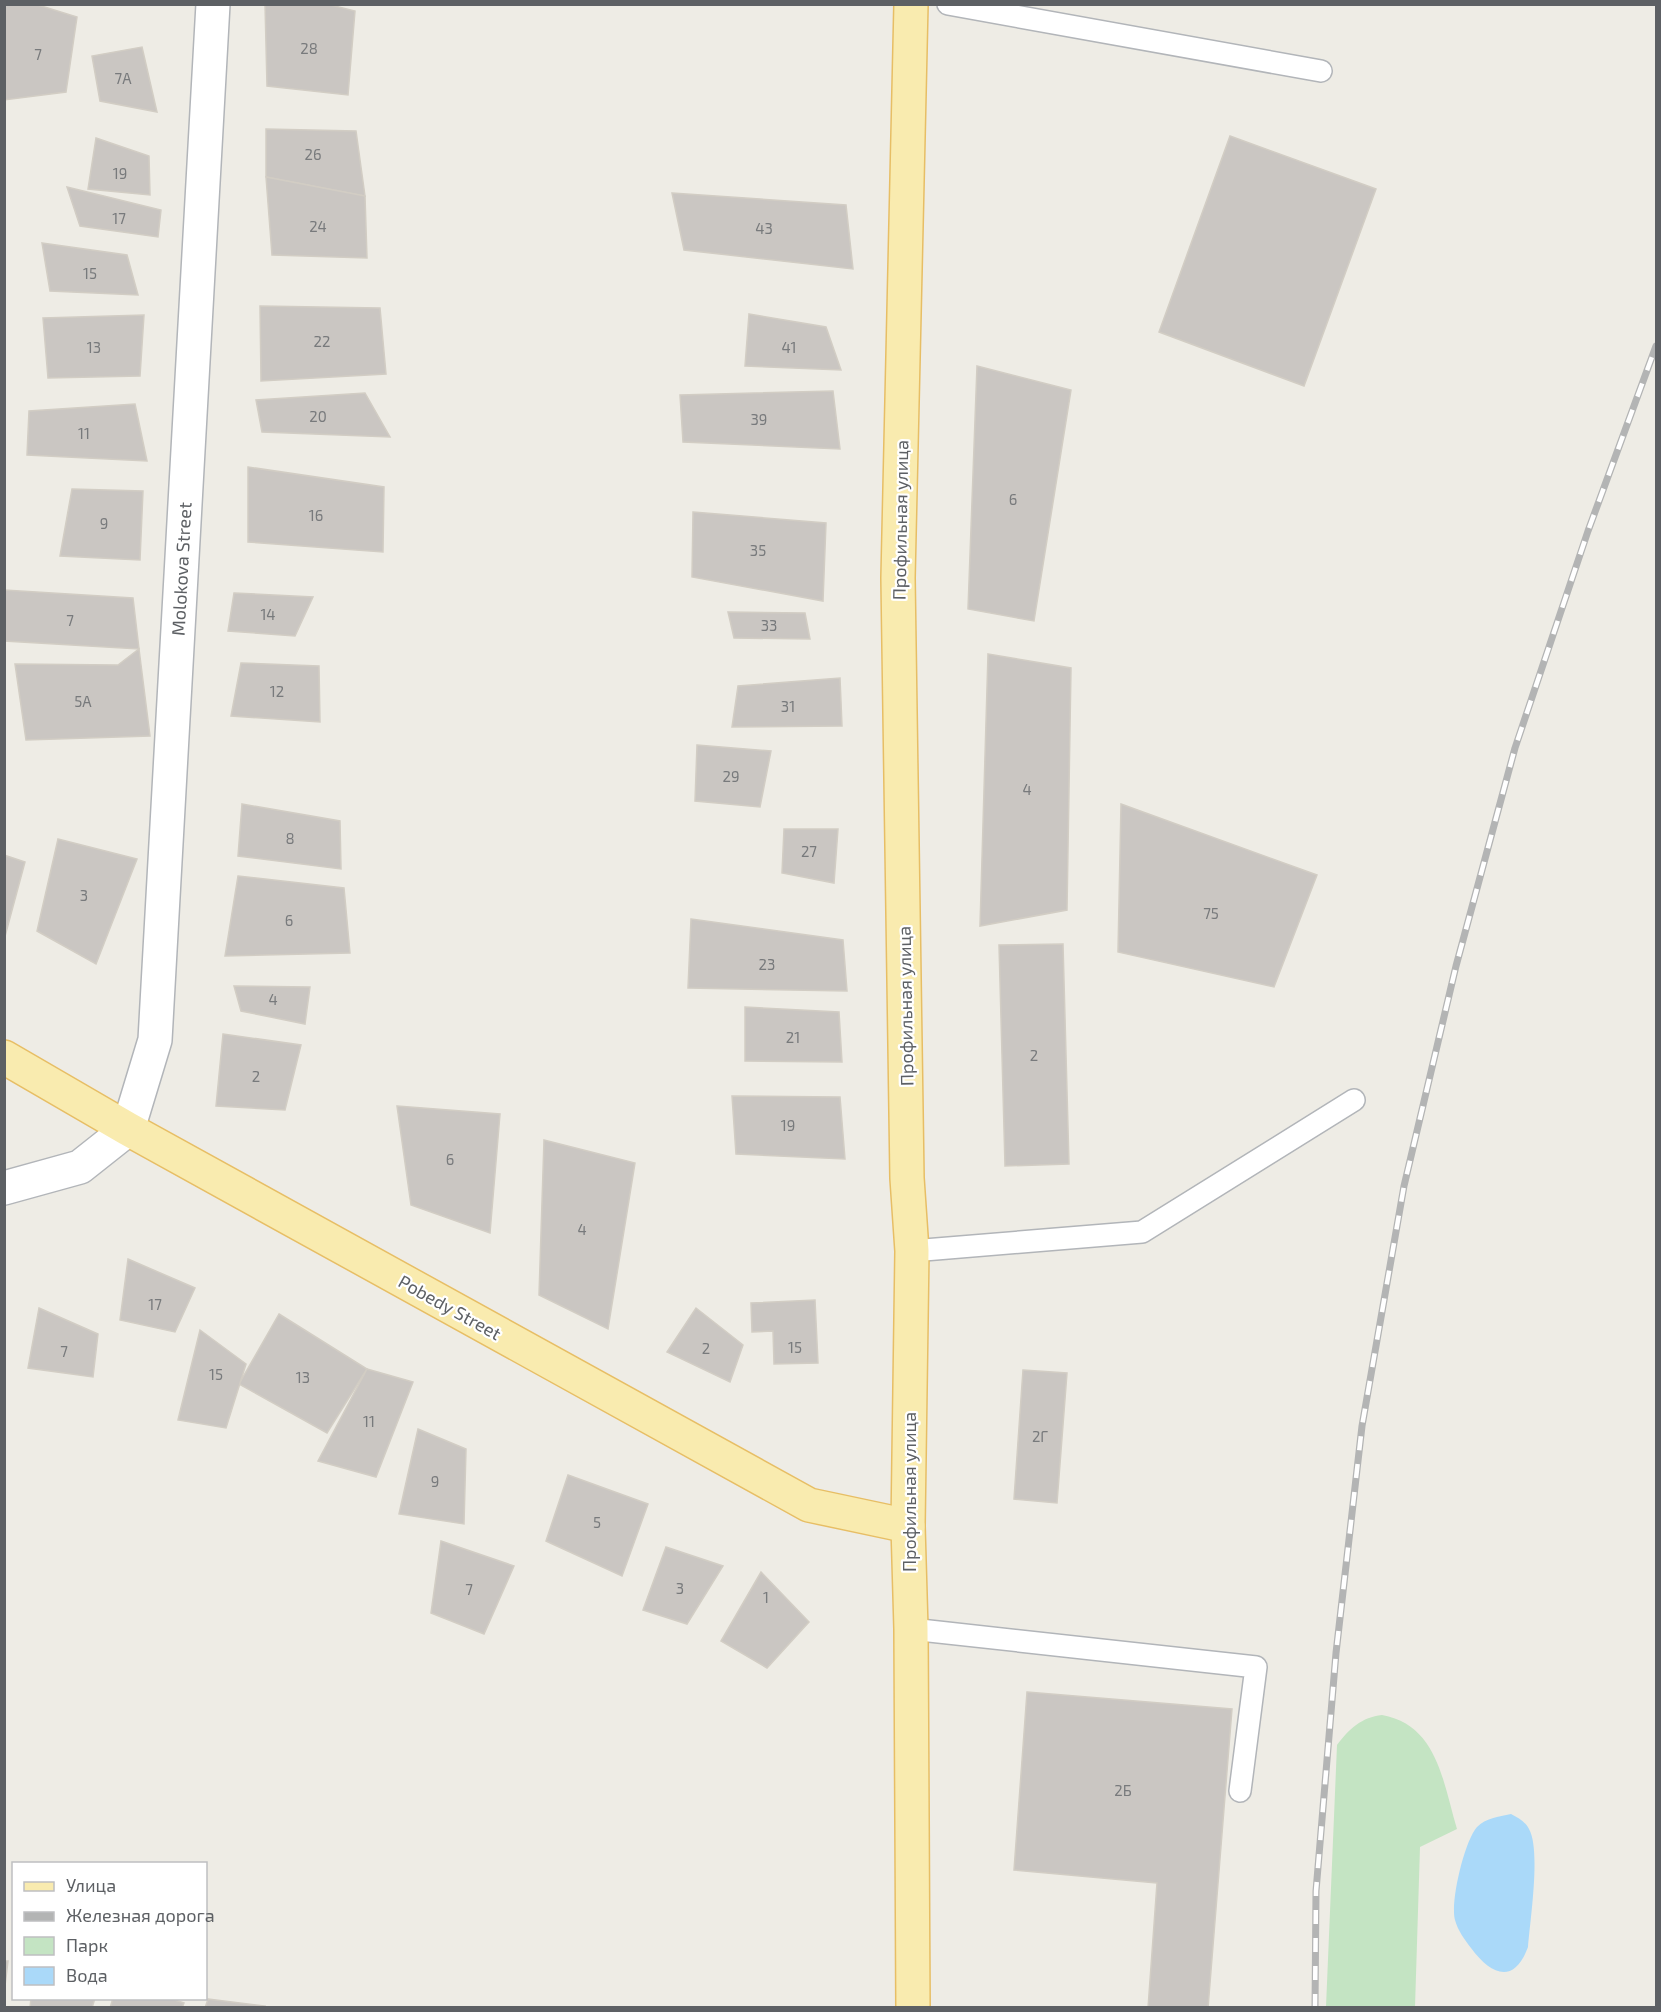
<svg xmlns="http://www.w3.org/2000/svg" width="1661" height="2012" font-family="'Exo 2',sans-serif">
  <style>
    .green { fill: #c4e4c3 }
    .water { fill: #aad9f9 }
    .building { fill: #cac6c2; stroke: #d2cdc4; stroke-width: 1.5 }
    .lines { fill: none; stroke-linecap: round; stroke-linejoin: round }
    .service-casing { stroke: #b2b5b9; stroke-width: 24 }
    .minor-casing { stroke: #b2b5b9; stroke-width: 36 }
    .primary-casing { stroke: #e7be65; stroke-width: 36 }
    .service { stroke: #fff; stroke-width: 21 }
    .minor { stroke: #fff; stroke-width: 33 }
    .primary { stroke: #f9ebaf; stroke-width: 33 }
    .rail-casing { stroke: #b3b4b4; stroke-width: 7 }
    .rail { stroke: #fff; stroke-width: 4.5; stroke-dasharray: 14; stroke-linecap: butt }
    .labels { text-anchor: middle; dominant-baseline: central; stroke-width: 4.5; stroke-linejoin: round; paint-order: stroke }
    .number-label { font-size: 15px; fill: #787a7c }
    .street-label { font-size: 18px; fill: #5d6064; stroke: #fff }
  </style>
  <rect width="100%" height="100%" fill="#eeece5"/>
  <path class="green" d="M1382 1715C1438 1725 1443 1783 1457 1829L1420 1847 1415 2007H1326L1337 1745C1349 1729 1362 1717 1382 1715Z"/>
  <path class="water" d="M1511 1814C1518 1818 1525 1821 1529 1829 1541 1850 1530 1921 1528 1947 1514 1985 1491 1975 1471 1948 1465 1940 1458 1931 1455 1920 1450 1903 1464 1842 1477 1827 1486 1818 1498 1817 1511 1814Z"/>
  <g class="building">
    <polygon points="4,4 35,4 77,17 66,92 4,100"/>
    <polygon points="265,4 327,4 355,11 348,95 267,86"/>
    <polygon points="142,47 157,112 100,101 92,56"/>
    <polygon points="266,129 356,131 365,196 266,177"/>
    <polygon points="1230,136 1376,189 1304,386 1159,332"/>
    <polygon points="96,138 149,156 150,195 88,189"/>
    <polygon points="266,177 365,196 367,258 272,255"/>
    <polygon points="67,187 161,210 158,237 80,226"/>
    <polygon points="672,193 846,205 853,269 684,250"/>
    <polygon points="42,243 127,255 138,295 50,291"/>
    <polygon points="260,306 380,308 386,374 261,381"/>
    <polygon points="749,314 826,327 841,370 745,366"/>
    <polygon points="144,315 140,376 48,378 43,318"/>
    <polygon points="977,366 1071,390 1034,621 968,609"/>
    <polygon points="833,391 840,449 683,442 680,395"/>
    <polygon points="365,393 390,437 262,432 256,400"/>
    <polygon points="135,404 147,461 27,455 29,411"/>
    <polygon points="248,467 384,487 383,552 248,542"/>
    <polygon points="72,489 143,491 140,560 60,556"/>
    <polygon points="693,512 826,523 823,601 692,577"/>
    <polygon points="4,590 133,598 139,649 4,641"/>
    <polygon points="234,593 313,597 295,636 228,631"/>
    <polygon points="728,612 805,613 810,639 734,638"/>
    <polygon points="139,649 150,736 26,740 15,664 118,665"/>
    <polygon points="988,654 1071,668 1067,910 980,926"/>
    <polygon points="241,663 319,666 320,722 231,716"/>
    <polygon points="840,678 842,726 732,727 738,686"/>
    <polygon points="697,745 771,751 760,807 695,801"/>
    <polygon points="242,804 340,821 341,869 238,856"/>
    <polygon points="1121,804 1317,875 1274,987 1118,952"/>
    <polygon points="784,829 838,829 834,883 782,873"/>
    <polygon points="58,839 137,859 96,964 37,931"/>
    <polygon points="4,855 25,862 4,940"/>
    <polygon points="238,876 344,888 350,953 225,956"/>
    <polygon points="691,919 843,940 847,991 688,988"/>
    <polygon points="1063,944 1069,1164 1005,1166 999,945"/>
    <polygon points="234,986 310,987 305,1024 241,1011"/>
    <polygon points="745,1007 839,1012 842,1062 745,1061"/>
    <polygon points="223,1034 301,1045 285,1110 216,1106"/>
    <polygon points="732,1096 840,1097 845,1159 736,1154"/>
    <polygon points="397,1106 500,1114 490,1233 411,1205"/>
    <polygon points="544,1140 635,1163 608,1329 539,1295"/>
    <polygon points="128,1259 195,1288 175,1332 120,1320"/>
    <polygon points="815,1300 818,1363 774,1364 773,1331 752,1332 751,1303"/>
    <polygon points="39,1308 98,1334 93,1377 28,1368"/>
    <polygon points="696,1308 743,1345 730,1382 667,1352"/>
    <polygon points="279,1314 367,1369 327,1433 239,1384"/>
    <polygon points="200,1330 246,1364 226,1428 178,1420"/>
    <polygon points="367,1369 413,1382 376,1477 318,1461"/>
    <polygon points="1023,1370 1067,1373 1057,1503 1014,1499"/>
    <polygon points="418,1429 466,1449 464,1524 399,1514"/>
    <polygon points="568,1475 648,1504 622,1576 546,1541"/>
    <polygon points="441,1541 514,1566 484,1634 431,1613"/>
    <polygon points="666,1547 723,1566 687,1624 643,1610"/>
    <polygon points="761,1572 809,1622 767,1668 721,1641"/>
    <polygon points="1027,1692 1232,1709 1208,2008 1148,2008 1157,1883 1014,1870"/>
    <polygon points="4,1961 8,1961 4,1994"/>
    <polygon points="31,1998 95,1998 92,2008 30,2008"/>
    <polygon points="113,1998 169,1998 184,2003 182,2008 110,2008"/>
    <polygon points="208,1999 265,2006 264,2008 205,2008"/>
  </g>
  <g class="lines">
    <defs>
      <g id="service">
        <polyline points="948,4 1321,71"/>
        <polyline points="912,1251 1142,1232 1354,1100"/>
        <polyline points="911,1629 1256,1667 1240,1791"/>
      </g>
      <polyline id="minor" points="4,1188 80,1167 128,1129 155,1040 213,4"/>
      <g id="primary">
        <polyline points="911,4 898,578 907,1178 912,1251 908,1526 911,1629 913,2008"/>
        <polyline points="4,1057 128,1129 809,1505 908,1526"/>
      </g>
    </defs>
    <use href="#service" class="service-casing"/>
    <use href="#minor" class="minor-casing"/>
    <use href="#primary" class="primary-casing"/>
    <use href="#service" class="service"/>
    <use href="#minor" class="minor"/>
    <use href="#primary" class="primary"/>
    <defs>
      <polyline id="rail" points="1315,2008 1316,1891 1336,1653 1362,1426 1404,1186 1456,966 1515,748 1588,531 1656,346"/>
    </defs>
    <use href="#rail" class="rail-casing"/>
    <use href="#rail" class="rail"/>
  </g>
  <g class="labels">
    <g class="number-label">
      <text x="309" y="48">28</text>
      <text x="38" y="54">7</text>
      <text x="123" y="78">7А</text>
      <text x="313" y="154">26</text>
      <text x="120" y="173">19</text>
      <text x="119" y="218">17</text>
      <text x="318" y="226">24</text>
      <text x="764" y="228">43</text>
      <text x="90" y="273">15</text>
      <text x="322" y="341">22</text>
      <text x="94" y="347">13</text>
      <text x="789" y="347">41</text>
      <text x="318" y="416">20</text>
      <text x="759" y="419">39</text>
      <text x="84" y="433">11</text>
      <text x="1013" y="499">6</text>
      <text x="316" y="515">16</text>
      <text x="104" y="523">9</text>
      <text x="758" y="550">35</text>
      <text x="268" y="614">14</text>
      <text x="70" y="620">7</text>
      <text x="769" y="625">33</text>
      <text x="277" y="691">12</text>
      <text x="83" y="701">5А</text>
      <text x="788" y="706">31</text>
      <text x="731" y="776">29</text>
      <text x="1027" y="789">4</text>
      <text x="290" y="838">8</text>
      <text x="809" y="851">27</text>
      <text x="84" y="895">3</text>
      <text x="1211" y="913">75</text>
      <text x="289" y="920">6</text>
      <text x="767" y="964">23</text>
      <text x="273" y="999">4</text>
      <text x="793" y="1037">21</text>
      <text x="1034" y="1055">2</text>
      <text x="256" y="1076">2</text>
      <text x="788" y="1125">19</text>
      <text x="450" y="1159">6</text>
      <text x="582" y="1229">4</text>
      <text x="155" y="1304">17</text>
      <text x="795" y="1347">15</text>
      <text x="706" y="1348">2</text>
      <text x="64" y="1351">7</text>
      <text x="216" y="1374">15</text>
      <text x="303" y="1377">13</text>
      <text x="369" y="1421">11</text>
      <text x="1040" y="1436">2Г</text>
      <text x="435" y="1481">9</text>
      <text x="597" y="1522">5</text>
      <text x="680" y="1588">3</text>
      <text x="469" y="1589">7</text>
      <text x="766" y="1597">1</text>
      <text x="1123" y="1790">2Б</text>
    </g>
    <g class="street-label">
      <text transform="translate(900 520) rotate(-89)">Профильная улица</text>
      <text transform="translate(181 569) rotate(-87)">Molokova Street</text>
      <text transform="translate(905 1006) rotate(-91)">Профильная улица</text>
      <text transform="translate(450 1307) rotate(29)">Pobedy Street</text>
      <text transform="translate(909 1492) rotate(-90)">Профильная улица</text>
    </g>
  </g>
  <rect width="1661" height="2012" fill="none" stroke="#5d6064" stroke-width="12"/>
  <rect x="12" y="1862" width="195" height="138" fill="#ffffff" stroke="#bebfc1" stroke-width="1.5"/>
  <rect x="24" y="1882" width="30" height="9" fill="#f9ebaf" stroke="#bebfc1" stroke-width="1.5"/>
  <text x="66" y="1892" font-size="18" fill="#5d6064">Улица</text>
  <rect x="24" y="1912" width="30" height="9" fill="#b3b4b4" stroke="#bebfc1" stroke-width="1.5"/>
  <text x="66" y="1922" font-size="18" fill="#5d6064">Железная дорога</text>
  <rect x="24" y="1937" width="30" height="18" fill="#c4e4c3" stroke="#bebfc1" stroke-width="1.5"/>
  <text x="66" y="1952" font-size="18" fill="#5d6064">Парк</text>
  <rect x="24" y="1967" width="30" height="18" fill="#aad9f9" stroke="#bebfc1" stroke-width="1.5"/>
  <text x="66" y="1982" font-size="18" fill="#5d6064">Вода</text>
</svg>
